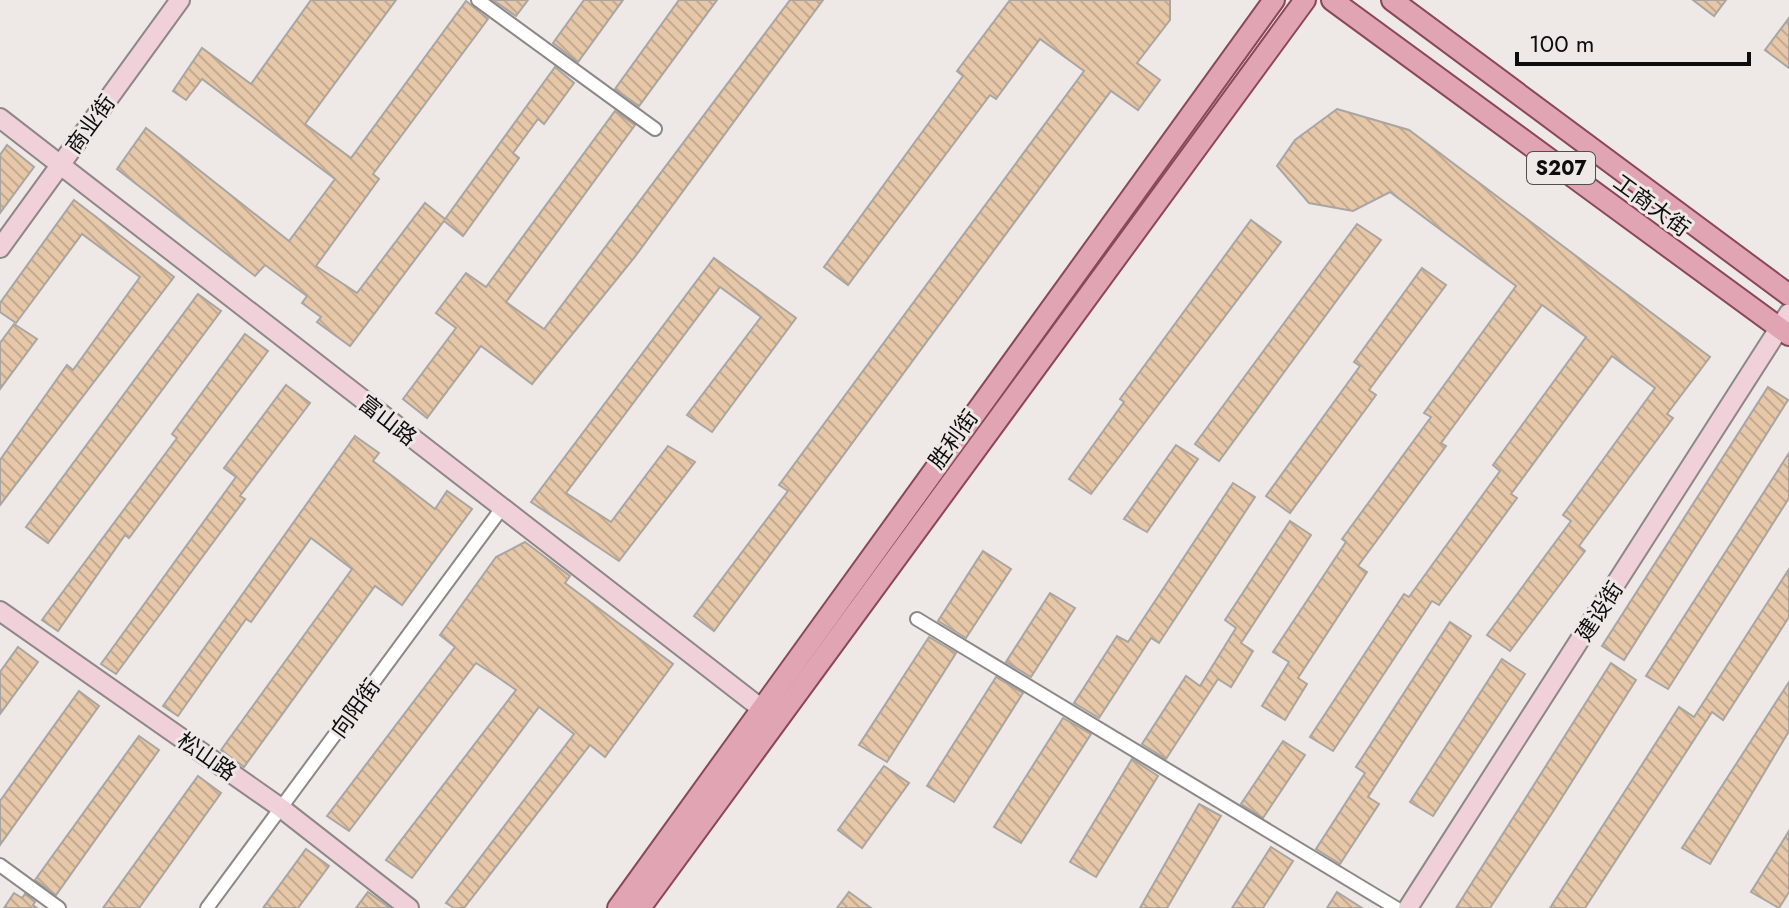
<svg xmlns="http://www.w3.org/2000/svg" width="1789" height="908" font-family="Jost,'Noto Sans SC',sans-serif">
  <style>
    .building { fill: url(#building-back-hatch); stroke: #a9a6a2; stroke-width: 2 }
    .lines { fill: none; stroke-linecap: round; stroke-linejoin: round }
    .street-casing { stroke: #8d8886; stroke-width: 16 }
    .secondary-casing { stroke: #8d8886; stroke-width: 22 }
    .primary-casing { stroke: #8a4857; stroke-width: 24 }
    .street { stroke: #fff; stroke-width: 12 }
    .secondary { stroke: #f0d1d9; stroke-width: 18 }
    .primary { stroke: #e1a4b3; stroke-width: 20 }
    .labels { text-anchor: middle; dominant-baseline: central; stroke-width: 6; stroke-linejoin: round; paint-order: stroke }
    .shield { fill: #eee8e6; stroke: #514f4d; stroke-width: 2 }
    .shield-label { font-size: 20px; font-weight: bold; fill: #0e0d0c }
    .street-label { font-size: 22px; fill: #0e0d0c; stroke: #eee8e6 }
  </style>
  <defs>
    <pattern id="building-back-hatch" width="6" height="6" patternUnits="userSpaceOnUse" patternTransform="scale(2)"><rect width="6" height="6" fill="#e6c7a8"/><path d="M-1 5l2 2M0 0l6 6M5-1l2 2" fill="none" stroke="#c4aa8f"/></pattern>
  </defs>
  <rect width="100%" height="100%" fill="#eee8e6"/>
  <g class="building">
    <polygon points="311,0 396,0 305,124 351,158 466,1 488,19 373,174 379,179 316,266 357,293 425,203 445,219 555,67 574,83 544,124 538,119 513,153 519,158 463,236 444,221 350,346 317,322 321,317 302,303 307,296 265,265 255,276 117,169 146,128 289,241 335,179 202,79 186,100 173,91 202,48 251,84"/>
    <polygon points="493,0 528,0 516,16"/>
    <polygon points="584,0 623,0 578,62 553,43"/>
    <polygon points="679,0 717,0 639,106 615,89"/>
    <polygon points="790,0 823,0 634,258 532,384 481,346 427,418 403,399 456,328 436,313 466,273 486,287 615,111 635,125 506,302 544,329"/>
    <polygon points="1010,0 1170,0 1170,20 1137,63 1160,80 1138,110 1111,91 714,631 694,616 788,491 779,485 1084,71 1040,39 996,99 990,95 848,285 824,267 963,76 957,71"/>
    <polygon points="1693,0 1726,0 1714,16"/>
    <polygon points="1789,18 1789,68 1765,50"/>
    <polygon points="1337,109 1409,130 1710,357 1667,414 1673,418 1579,546 1585,551 1510,651 1487,635 1571,521 1563,515 1655,388 1612,356 1511,494 1517,498 1439,605 1432,601 1333,751 1310,737 1404,594 1409,597 1500,471 1493,465 1586,337 1542,305 1441,443 1446,446 1358,566 1367,572 1298,678 1307,684 1285,720 1262,706 1289,662 1273,652 1346,542 1342,539 1431,417 1424,413 1516,286 1390,192 1353,211 1309,203 1277,166 1295,140"/>
    <polygon points="7,145 34,167 0,213 0,155"/>
    <polygon points="74,200 174,277 0,505 0,460 67,365 73,370 140,277 82,234 16,323 0,312 0,303"/>
    <polygon points="1251,220 1281,242 1091,494 1069,479 1124,402 1120,399"/>
    <polygon points="1357,224 1381,240 1219,461 1195,444"/>
    <polygon points="714,258 796,318 712,432 687,415 761,317 720,287 566,493 611,522 668,446 695,462 619,561 531,502"/>
    <polygon points="1422,268 1446,285 1369,390 1376,395 1290,513 1266,496 1360,366 1354,362"/>
    <polygon points="198,294 221,311 48,543 26,527"/>
    <polygon points="14,324 37,339 0,389 0,343"/>
    <polygon points="245,334 268,351 129,538 125,535 58,631 42,620 177,438 172,434"/>
    <polygon points="286,385 310,403 240,496 245,499 116,674 101,664 236,477 224,468"/>
    <polygon points="1768,387 1788,400 1624,660 1602,646"/>
    <polygon points="355,436 379,453 373,461 435,509 447,491 472,509 402,605 375,586 244,767 221,750 352,569 311,538 251,622 246,619 178,716 163,706"/>
    <polygon points="1176,445 1198,459 1147,532 1124,519"/>
    <polygon points="1789,453 1789,498 1668,689 1646,676"/>
    <polygon points="1233,483 1255,497 1159,643 1151,638 1099,718 1074,703 1117,636 1128,642"/>
    <polygon points="1290,521 1311,535 1241,643 1253,651 1231,687 1218,679 1166,759 1142,744 1186,676 1200,686 1236,628 1225,620"/>
    <polygon points="525,542 570,576 565,583 673,664 605,757 590,745 464,908 454,908 446,903 574,734 539,707 412,878 386,860 516,690 496,676 476,663 349,831 327,816 455,647 440,635 496,557"/>
    <polygon points="983,551 1011,569 966,638 938,621"/>
    <polygon points="1789,569 1789,617 1723,720 1712,712 1585,908 1550,908 1679,707 1694,717"/>
    <polygon points="1050,593 1075,608 1031,677 1006,662"/>
    <polygon points="1450,622 1471,636 1368,797 1379,804 1340,864 1316,849 1365,773 1356,767"/>
    <polygon points="929,637 956,653 887,762 859,745"/>
    <polygon points="18,647 38,662 0,714 0,672"/>
    <polygon points="1502,659 1525,674 1433,816 1410,802"/>
    <polygon points="1611,663 1636,680 1554,810 1490,908 1456,908"/>
    <polygon points="996,677 1023,693 954,802 927,786"/>
    <polygon points="1789,682 1789,731 1710,864 1682,848"/>
    <polygon points="79,691 99,706 0,845 0,801"/>
    <polygon points="1063,718 1091,734 1021,843 994,827"/>
    <polygon points="139,736 159,750 56,895 35,880"/>
    <polygon points="1283,741 1305,755 1263,818 1241,804"/>
    <polygon points="1132,759 1158,776 1096,877 1070,862"/>
    <polygon points="884,766 909,783 862,848 838,830"/>
    <polygon points="198,776 221,793 139,908 103,908"/>
    <polygon points="1199,804 1221,816 1167,908 1140,908"/>
    <polygon points="1789,831 1789,892 1779,908 1751,892"/>
    <polygon points="1271,847 1293,861 1263,908 1232,908"/>
    <polygon points="306,849 329,866 298,908 263,908"/>
    <polygon points="368,892 390,908 356,908"/>
    <polygon points="849,892 871,908 837,908"/>
    <polygon points="1337,892 1362,908 1327,908"/>
    <polygon points="14,893 22,898 25,894 35,902 33,905 37,908 4,908"/>
  </g>
  <g class="lines">
    <defs>
      <g id="street">
        <polyline points="478,0 655,129"/>
        <polyline points="917,619 1396,908"/>
        <polyline points="0,865 59,908"/>
        <polyline points="207,908 502,508"/>
      </g>
      <g id="secondary">
        <polyline points="0,118 771,716"/>
        <polyline points="0,248 180,0"/>
        <polyline points="0,611 281,808 409,908"/>
        <polyline points="1408,908 1789,313"/>
      </g>
      <g id="primary">
        <polyline points="1332,0 1789,335"/>
        <polyline points="1392,0 1789,295"/>
        <polyline points="618,908 1274,0"/>
        <polyline points="640,908 1305,0"/>
      </g>
    </defs>
    <use href="#street" class="street-casing"/>
    <use href="#secondary" class="secondary-casing"/>
    <use href="#primary" class="primary-casing"/>
    <use href="#street" class="street"/>
    <use href="#secondary" class="secondary"/>
    <use href="#primary" class="primary"/>
  </g>
  <g class="labels">
    <rect class="shield" x="1527" y="152" width="68" height="32" rx="6"/>
    <g class="shield-label">
      <text x="1561" y="168">S207</text>
    </g>
    <g class="street-label">
      <text transform="translate(90 124) rotate(-54)">商业街</text>
      <text transform="translate(1652 205) rotate(36)">工商大街</text>
      <text transform="translate(388 420) rotate(38)">富山路</text>
      <text transform="translate(953 439) rotate(-54)">胜利街</text>
      <text transform="translate(1599 611) rotate(-57)">建设街</text>
      <text transform="translate(355 708) rotate(-54)">向阳街</text>
      <text transform="translate(207 756) rotate(35)">松山路</text>
    </g>
  </g>
  <path d="M1517 52v12h232v-12" fill="none" stroke="#0e0d0c" stroke-width="4"/>
  <text x="1529" y="52" font-size="24" fill="#0e0d0c" stroke="#eee8e6" stroke-width="6" paint-order="stroke">100 m</text>
</svg>
